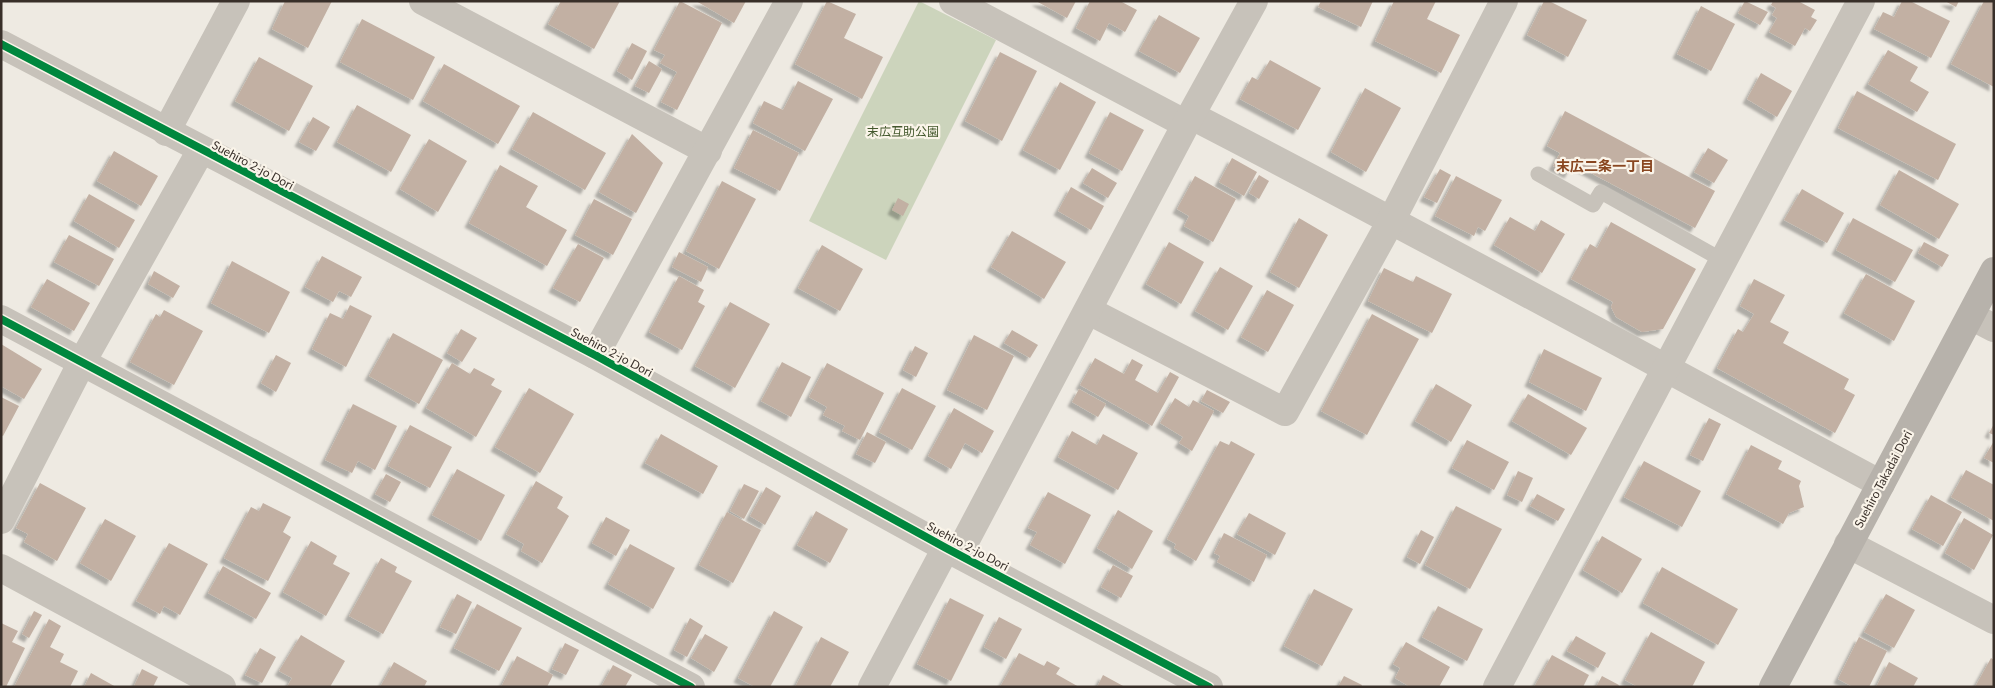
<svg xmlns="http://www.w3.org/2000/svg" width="1995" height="688" font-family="Lato,'Noto Sans JP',sans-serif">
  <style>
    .green { fill: #ccd4bc }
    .building { fill: #c2b0a3; filter: url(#shadow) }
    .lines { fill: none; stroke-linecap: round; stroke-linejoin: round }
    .lane { stroke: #c7c2ba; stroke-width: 15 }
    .street { stroke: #c7c2ba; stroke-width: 28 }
    .secondary { stroke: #b7b2ab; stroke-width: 28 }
    .cycleway-casing { stroke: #faf4e9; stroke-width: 11 }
    .cycleway { stroke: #00873e; stroke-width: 8 }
    .labels { text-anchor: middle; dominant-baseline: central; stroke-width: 4.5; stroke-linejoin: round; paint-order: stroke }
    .park-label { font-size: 12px; fill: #42572c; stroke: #faf4e9 }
    .street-label { font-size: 12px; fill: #382f29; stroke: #faf4e9 }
    .neighbourhood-label { font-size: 14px; font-weight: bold; fill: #894620; stroke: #faf4e9 }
  </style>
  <defs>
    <filter id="shadow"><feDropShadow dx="-4.5" dy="4.5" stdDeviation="1" flood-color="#0004"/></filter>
  </defs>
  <rect width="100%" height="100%" fill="#eeeae2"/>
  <polygon class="green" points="919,1 996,40 886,260 809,221"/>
  <g class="building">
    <polygon points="285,1 332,1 308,48 272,29"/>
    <polygon points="561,1 620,1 594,49 548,24"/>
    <polygon points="680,1 722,23 677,110 661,102 677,72 660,63 665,55 654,50"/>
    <polygon points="696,1 746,1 734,23"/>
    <polygon points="827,1 856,14 844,38 883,57 862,99 795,64"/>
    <polygon points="1036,1 1076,1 1067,18"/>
    <polygon points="1090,1 1120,1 1137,10 1125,32 1109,23 1100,41 1076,28"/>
    <polygon points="1321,1 1373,1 1361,27 1318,7"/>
    <polygon points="1394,1 1436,1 1427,19 1460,35 1441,73 1375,41"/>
    <polygon points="1544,1 1549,1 1587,20 1568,57 1527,35"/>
    <polygon points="1745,1 1768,12 1760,25 1738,13"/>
    <polygon points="1773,1 1798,1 1815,10 1811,17 1817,20 1810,31 1805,28 1795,46 1769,32 1777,18 1772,15 1776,8 1771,5"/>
    <polygon points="1902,1 1910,1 1950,21 1931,58 1874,29 1883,12 1894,17"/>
    <polygon points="1945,1 1959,1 1956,7"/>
    <polygon points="1984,1 1994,1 1994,87 1951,64"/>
    <polygon points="1701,6 1735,24 1711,71 1677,54"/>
    <polygon points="1159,15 1200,38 1180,73 1139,51"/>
    <polygon points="362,19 435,57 413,100 340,62"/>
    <polygon points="632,43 647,51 632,80 617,71"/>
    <polygon points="1888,50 1918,67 1910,81 1929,92 1917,112 1868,84"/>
    <polygon points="1000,52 1037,71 1002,141 965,121"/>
    <polygon points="259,57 313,86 289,131 235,101"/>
    <polygon points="1270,60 1321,88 1298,130 1240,99 1252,77 1258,80"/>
    <polygon points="649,61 662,69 649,93 635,86"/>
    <polygon points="444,64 520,106 498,144 423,101"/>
    <polygon points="1761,73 1792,91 1777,117 1747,99"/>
    <polygon points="798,81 833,99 805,151 753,123 764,101 783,110"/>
    <polygon points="1060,82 1096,102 1060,170 1023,150"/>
    <polygon points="1365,88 1401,108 1366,172 1331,152"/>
    <polygon points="1857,91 1956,144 1938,180 1838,128"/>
    <polygon points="357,105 411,135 391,172 337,142"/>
    <polygon points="1565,111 1715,191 1695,228 1574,164 1569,174 1553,166 1560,153 1547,146"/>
    <polygon points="533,112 606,153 585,190 512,149"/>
    <polygon points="1110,112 1144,130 1122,171 1089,153"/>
    <polygon points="313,117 330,127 316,151 299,142"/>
    <polygon points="753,130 799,153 780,191 734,168"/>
    <polygon points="632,134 663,163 636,213 599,192"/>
    <polygon points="429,139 467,161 438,212 400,189"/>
    <polygon points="1708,148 1728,160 1714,183 1694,172"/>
    <polygon points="114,151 158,176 141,206 97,181"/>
    <polygon points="1232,158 1257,172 1244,196 1219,182"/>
    <polygon points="500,165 538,186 526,207 567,230 547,266 469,223"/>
    <polygon points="1092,168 1117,183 1108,198 1083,183"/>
    <polygon points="1440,169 1451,175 1437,203 1424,197"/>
    <polygon points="1899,170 1959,204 1939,239 1880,205"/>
    <polygon points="1259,175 1269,181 1259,199 1249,193"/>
    <polygon points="1195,176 1236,199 1213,242 1184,226 1189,216 1177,209"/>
    <polygon points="1456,176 1502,200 1485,231 1478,227 1474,236 1435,216"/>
    <polygon points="722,181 756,199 719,269 686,251"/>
    <polygon points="1071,187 1104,206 1091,230 1058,211"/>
    <polygon points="1802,189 1844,213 1827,243 1784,220"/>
    <polygon points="89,194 135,220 119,248 74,221"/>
    <polygon points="898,198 909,204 903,216 892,210"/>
    <polygon points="594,199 632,219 613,255 575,235"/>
    <polygon points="1510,217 1535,231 1541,220 1565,234 1542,273 1494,245"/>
    <polygon points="1299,218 1328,235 1299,288 1270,272"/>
    <polygon points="1853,218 1913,250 1895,282 1836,250"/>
    <polygon points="1611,222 1696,269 1663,329 1642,332 1616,317 1611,307 1613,302 1571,279 1590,244 1597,248"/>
    <polygon points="1012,231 1066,262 1044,299 991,267"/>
    <polygon points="69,235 114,259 99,286 54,262"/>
    <polygon points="1169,242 1204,262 1181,304 1146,284"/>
    <polygon points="1924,242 1949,255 1942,267 1918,253"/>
    <polygon points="578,244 604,258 580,302 553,288"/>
    <polygon points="822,245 863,269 840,311 798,288"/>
    <polygon points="679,252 708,267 701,282 672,267"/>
    <polygon points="322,256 362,277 351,297 339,291 333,302 305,287"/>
    <polygon points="232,261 290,292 269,333 211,303"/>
    <polygon points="1220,267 1253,286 1228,330 1195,311"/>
    <polygon points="1384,268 1413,282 1416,276 1452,294 1432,333 1368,301"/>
    <polygon points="154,271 180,286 173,298 148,284"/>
    <polygon points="1866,274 1915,301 1894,341 1844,313"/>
    <polygon points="679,276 704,290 698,302 705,306 682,350 649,332"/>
    <polygon points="47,279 90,303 74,331 31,307"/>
    <polygon points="1754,279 1785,295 1770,322 1789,332 1783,343 1849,379 1844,389 1855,395 1835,433 1717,368 1738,329 1743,332 1754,314 1740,306"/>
    <polygon points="1267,290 1294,305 1268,352 1241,337"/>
    <polygon points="730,302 770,324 735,388 695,366"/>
    <polygon points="350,305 372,316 346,367 312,349 330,313 343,319"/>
    <polygon points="164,310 203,331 174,385 130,362 156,314 160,317"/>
    <polygon points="1372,314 1419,339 1367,435 1321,411"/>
    <polygon points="461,329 477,338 462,362 447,353"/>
    <polygon points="1012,330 1038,345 1030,358 1004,343"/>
    <polygon points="393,333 443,360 419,404 369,376"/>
    <polygon points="974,335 1014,356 987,410 947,390"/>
    <polygon points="1,344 42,369 24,399 1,386"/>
    <polygon points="915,346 928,353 916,377 903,370"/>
    <polygon points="1544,349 1602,378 1586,411 1529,382"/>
    <polygon points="276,355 291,363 276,392 261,383"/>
    <polygon points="1095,358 1124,374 1132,359 1143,365 1135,380 1158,393 1170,372 1179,377 1152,426 1080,385"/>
    <polygon points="782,362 811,377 791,417 761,401"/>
    <polygon points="452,363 470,374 474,368 495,379 491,385 502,391 476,437 426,408"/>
    <polygon points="827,363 884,393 860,440 842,431 845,426 823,415 827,407 809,397"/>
    <polygon points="1436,384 1472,405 1451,442 1415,421"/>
    <polygon points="529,388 574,414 540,473 495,447"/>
    <polygon points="902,388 936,406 912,450 879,432"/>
    <polygon points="1079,389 1106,404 1098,417 1072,402"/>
    <polygon points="1207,390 1230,402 1223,413 1201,401"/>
    <polygon points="1528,394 1587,428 1571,455 1512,421"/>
    <polygon points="1,397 19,406 3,436 1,435"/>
    <polygon points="1175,398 1189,407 1193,400 1214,411 1192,451 1179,443 1183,437 1160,423"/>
    <polygon points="353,404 397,426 375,470 358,461 352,473 325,460"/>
    <polygon points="954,408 994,431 982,453 965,443 951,469 928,456"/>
    <polygon points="1709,418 1721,424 1703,461 1690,455"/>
    <polygon points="1994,424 1994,435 1989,433"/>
    <polygon points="410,425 452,447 430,488 388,466"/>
    <polygon points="1072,431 1097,445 1103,434 1138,453 1118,490 1058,457"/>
    <polygon points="867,432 886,442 875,463 856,454"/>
    <polygon points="661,434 718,466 703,494 645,463"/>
    <polygon points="1467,440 1509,462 1494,490 1452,468"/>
    <polygon points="1220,441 1229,445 1231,441 1255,454 1196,561 1174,548 1176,544 1167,539"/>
    <polygon points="1994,441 1994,463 1984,458"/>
    <polygon points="1751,445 1782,461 1778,469 1801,481 1799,486 1804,507 1789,513 1783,524 1726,494"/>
    <polygon points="1644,461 1701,491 1682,527 1624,497"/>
    <polygon points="457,469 505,495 481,541 432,515"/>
    <polygon points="1966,470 1994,485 1994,521 1951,497"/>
    <polygon points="1518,471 1533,478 1522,502 1507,495"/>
    <polygon points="386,474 401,482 390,502 375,494"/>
    <polygon points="536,481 563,497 557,508 569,516 542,563 521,551 524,544 506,534"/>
    <polygon points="40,483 86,508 57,561 24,542 28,534 16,528"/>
    <polygon points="744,484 759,491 744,519 730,511"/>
    <polygon points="766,487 781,496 765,525 750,516"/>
    <polygon points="1048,492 1091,515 1065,564 1030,545 1037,532 1028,528"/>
    <polygon points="1537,494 1565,509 1558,521 1530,506"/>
    <polygon points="1931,495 1962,512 1943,546 1912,529"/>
    <polygon points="263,503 291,517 283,532 291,537 268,581 224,558 251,507 259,511"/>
    <polygon points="1456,506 1502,529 1470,589 1425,565"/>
    <polygon points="1118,510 1153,531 1132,569 1097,548"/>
    <polygon points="816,511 848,529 830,563 797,545"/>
    <polygon points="727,512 761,530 733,583 699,565"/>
    <polygon points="1249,513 1286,533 1275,555 1237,534"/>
    <polygon points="606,517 630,530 616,556 592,543"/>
    <polygon points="1964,518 1993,535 1974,570 1945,553"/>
    <polygon points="105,519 136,536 111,581 80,563"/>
    <polygon points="1421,530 1434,537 1420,564 1407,557"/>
    <polygon points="1224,533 1267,555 1254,582 1217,562 1220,556 1214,553"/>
    <polygon points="1602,536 1642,559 1622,593 1583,570"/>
    <polygon points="311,541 337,556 333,564 350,573 326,616 283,592"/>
    <polygon points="169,543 208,564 180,615 164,606 160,614 136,601"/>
    <polygon points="630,544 675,568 653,609 608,584"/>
    <polygon points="381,558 397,567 395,572 412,581 383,634 349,616"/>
    <polygon points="1113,565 1133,576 1121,598 1101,587"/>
    <polygon points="223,566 271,593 256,619 208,593"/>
    <polygon points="1662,567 1738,609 1718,645 1643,603"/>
    <polygon points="1314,589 1353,609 1322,666 1284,646"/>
    <polygon points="457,594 472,602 456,634 440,627"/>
    <polygon points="1886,594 1915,610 1894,648 1864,632"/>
    <polygon points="950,598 984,615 951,681 917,664"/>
    <polygon points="477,604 522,628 499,671 454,648"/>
    <polygon points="1438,606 1483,629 1467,661 1422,637"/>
    <polygon points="34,611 42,615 29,638 22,634"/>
    <polygon points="774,611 803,627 770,687 755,687 738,678"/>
    <polygon points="999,617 1022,629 1006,659 984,647"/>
    <polygon points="690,618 703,626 687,657 674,650"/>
    <polygon points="49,619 61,626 50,647 64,654 60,662 78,671 70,687 14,687"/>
    <polygon points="1,623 18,631 12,642 25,648 6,687 1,684"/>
    <polygon points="1651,632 1705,662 1692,687 1638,687 1625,680"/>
    <polygon points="705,634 728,647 714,672 691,658"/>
    <polygon points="301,635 345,661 330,687 287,687 292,678 279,671"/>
    <polygon points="1576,636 1606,653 1598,668 1567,651"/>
    <polygon points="821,637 849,652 830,687 795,687"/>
    <polygon points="1859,637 1887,651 1869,687 1853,687 1838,679"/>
    <polygon points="1406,642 1450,667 1439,687 1410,687 1395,678 1400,668 1393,664"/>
    <polygon points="565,643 579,650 566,675 552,669"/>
    <polygon points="260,648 276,657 262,683 245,675"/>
    <polygon points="1019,653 1044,666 1047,661 1060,668 1056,674 1079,687 1000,687"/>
    <polygon points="1552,655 1589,675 1583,687 1534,687"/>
    <polygon points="517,656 553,675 547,687 501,687"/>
    <polygon points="1991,658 1994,660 1994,687 1975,687"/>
    <polygon points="394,662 427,681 424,687 380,687"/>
    <polygon points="1889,662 1918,678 1913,687 1876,687"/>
    <polygon points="613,665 632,675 625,687 601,687"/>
    <polygon points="142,669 158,677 153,687 134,686"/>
    <polygon points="91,673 116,687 84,687"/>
    <polygon points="1103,675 1125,687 1097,687"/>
    <polygon points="1344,676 1362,685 1361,687 1338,687"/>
    <polygon points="1602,676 1619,685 1618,687 1596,687"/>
  </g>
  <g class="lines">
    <polyline class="lane" points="1538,174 1593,205 1601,192 1724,261"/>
    <g class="street">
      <polyline points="423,1 708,151"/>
      <polyline points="953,1 1186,124"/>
      <polyline points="1,44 595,355 946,548 1209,687"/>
      <path d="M1192 116C1423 235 1651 361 1881 484"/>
      <polyline points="166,132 236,1"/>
      <polyline points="1089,311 1285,412 1392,219 1504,1"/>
      <polyline points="1971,316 1994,328"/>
      <polyline points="1,319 691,687"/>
      <polyline points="595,355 789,1"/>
      <polyline points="1,520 82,362 201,150"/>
      <polyline points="1848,544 1994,620"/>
      <polyline points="959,553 1186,124 1254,1"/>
      <polyline points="1,568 222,687"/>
      <polyline points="872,687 946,548"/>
      <polyline points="1497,687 1861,1"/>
    </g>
    <polyline class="secondary" points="1773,687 1994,271"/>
    <defs>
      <g id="cycleway">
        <polyline points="1,44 595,355 946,548 1209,687"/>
        <polyline points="1,319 691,687"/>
      </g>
    </defs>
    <use href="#cycleway" class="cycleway-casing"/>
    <use href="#cycleway" class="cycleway"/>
  </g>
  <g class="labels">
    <g class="park-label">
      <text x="903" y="131">末広互助公園</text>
    </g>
    <g class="street-label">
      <text transform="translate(253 165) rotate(28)">Suehiro 2-jo Dori</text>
      <text transform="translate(612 352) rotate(28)">Suehiro 2-jo Dori</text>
      <text transform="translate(1883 479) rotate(-62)">Suehiro Takadai Dori</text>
      <text transform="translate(968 546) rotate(28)">Suehiro 2-jo Dori</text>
    </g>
    <g class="neighbourhood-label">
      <text x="1605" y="165">末広二条一丁目</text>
    </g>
  </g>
  <rect width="1995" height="688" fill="none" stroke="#382f29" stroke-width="5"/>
</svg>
